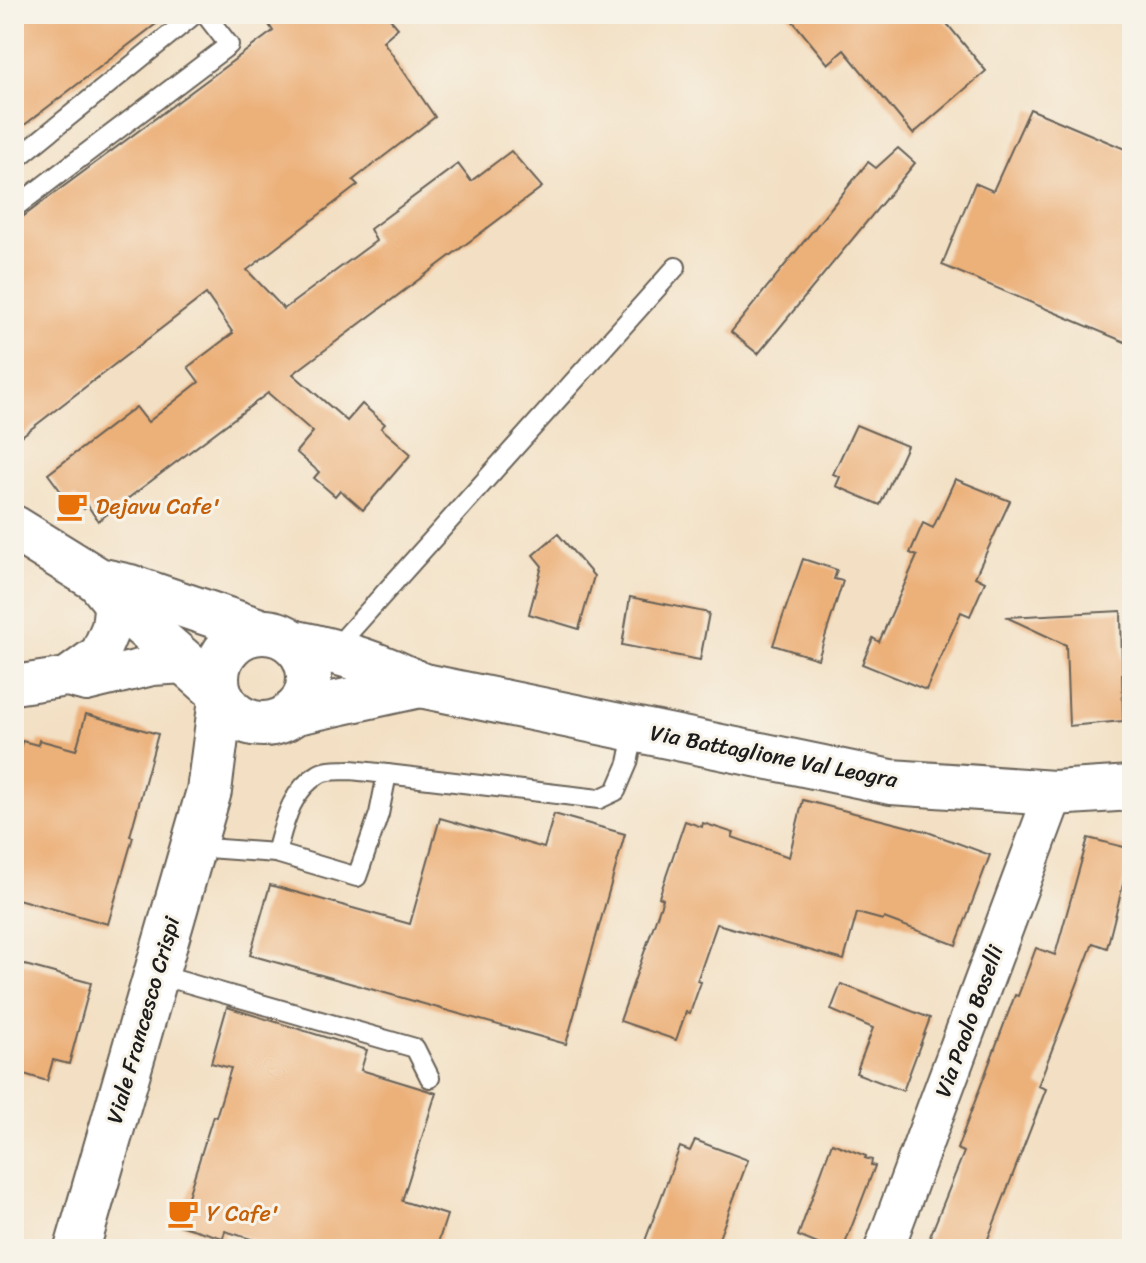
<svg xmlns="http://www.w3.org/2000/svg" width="1146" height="1263" font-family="Sriracha,sans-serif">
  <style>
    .building { fill: #ecb079 }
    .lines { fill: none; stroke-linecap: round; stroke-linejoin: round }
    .lane-casing { stroke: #676157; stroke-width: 22 }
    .street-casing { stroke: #676157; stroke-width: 42 }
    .secondary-casing { stroke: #676157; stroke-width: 48 }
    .lane { stroke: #fff; stroke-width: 18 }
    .street { stroke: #fff; stroke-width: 38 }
    .secondary { stroke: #fff; stroke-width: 44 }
    .labels { text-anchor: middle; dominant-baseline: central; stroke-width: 6; stroke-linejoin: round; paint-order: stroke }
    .food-label { font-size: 22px; fill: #c56008; stroke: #f7f3e8; text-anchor: start }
    .street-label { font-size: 22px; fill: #1c1c1c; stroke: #f7f3e8 }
  </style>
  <rect width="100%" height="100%" fill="#f7f3e8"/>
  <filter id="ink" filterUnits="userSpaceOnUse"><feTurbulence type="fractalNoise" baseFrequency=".0125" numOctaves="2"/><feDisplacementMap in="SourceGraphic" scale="16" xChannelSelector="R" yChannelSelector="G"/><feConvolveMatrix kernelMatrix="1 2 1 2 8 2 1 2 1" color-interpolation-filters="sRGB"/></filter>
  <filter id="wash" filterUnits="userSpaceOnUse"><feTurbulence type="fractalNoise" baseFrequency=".006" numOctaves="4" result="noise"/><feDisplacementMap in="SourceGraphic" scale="32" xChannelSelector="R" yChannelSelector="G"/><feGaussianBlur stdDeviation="1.8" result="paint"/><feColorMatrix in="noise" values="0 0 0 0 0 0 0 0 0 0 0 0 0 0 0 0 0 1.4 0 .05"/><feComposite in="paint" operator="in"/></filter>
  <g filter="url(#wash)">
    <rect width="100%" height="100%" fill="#f3e0c4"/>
    <g id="blocks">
      <g class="building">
        <polygon points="14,14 169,14 14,133"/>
        <polygon points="262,14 386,14 398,28 383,41 435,117 353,180 358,185 247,270 284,309 376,241 370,229 458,164 471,181 511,151 542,187 293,374 347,421 362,404 385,424 381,428 411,454 363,510 340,490 335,496 314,478 319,472 296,452 313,432 268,393 98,521 88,506 84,509 75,496 68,501 48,474 136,407 148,422 199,382 188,367 233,333 206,294 14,442 14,220 21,218 273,31"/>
        <polygon points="787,14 939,14 986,71 913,134 844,50 828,64"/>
        <polygon points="1030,109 1132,152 1132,345 942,265 975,183 993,191"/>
        <polygon points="898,148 915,163 758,354 731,332 868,162 876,168"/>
        <polygon points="856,425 907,446 880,505 836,486 840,477 833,474"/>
        <polygon points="955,479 1010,501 975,577 985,582 970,616 961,612 926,690 862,664 873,638 879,642 917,556 910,553 923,523 933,528"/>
        <polygon points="558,534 594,576 579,629 529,614 542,566 533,555"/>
        <polygon points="803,559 837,570 834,579 843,581 818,659 773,645"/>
        <polygon points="630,597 709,613 700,660 622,645"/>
        <polygon points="1121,611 1123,721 1069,726 1066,645 1006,617"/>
        <polygon points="86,714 158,734 130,836 133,837 108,924 14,898 14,775 22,741 38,745 39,740 76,750"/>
        <polygon points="803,800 925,831 990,855 956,945 884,918 883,920 857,913 844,960 717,924 697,981 701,982 690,1013 686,1012 676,1040 620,1021 663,899 659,897 685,821 702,827 703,823 734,833 732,837 789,857"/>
        <polygon points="554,814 625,834 566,1044 250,955 270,885 410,924 440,818 544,848"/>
        <polygon points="1088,838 1132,849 1107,948 1093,943 1038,1086 1046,1089 984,1249 925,1249 964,1152 957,1149 1015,995 1018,996 1036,948 1055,955"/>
        <polygon points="14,962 91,983 69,1064 53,1060 47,1081 14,1071"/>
        <polygon points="841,984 930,1018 903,1091 856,1073 873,1028 831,1010"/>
        <polygon points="227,1007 367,1050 361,1070 436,1093 402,1201 447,1215 436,1249 284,1249 225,1231 223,1238 179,1225 213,1116 216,1117 231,1068 211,1063"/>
        <polygon points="695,1140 748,1160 715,1249 642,1249 680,1147 690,1151"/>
        <polygon points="832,1143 866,1156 865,1158 872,1160 871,1165 875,1166 843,1249 830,1249 798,1236"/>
      </g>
    </g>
  </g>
  <g filter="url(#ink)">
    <use href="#blocks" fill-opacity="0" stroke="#676157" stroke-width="2"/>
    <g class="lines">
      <defs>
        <g id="lane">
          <polyline points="14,161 195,14"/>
          <polyline points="14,208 229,45 205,14"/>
          <polyline points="343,652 347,635 676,267"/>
          <path d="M351 770 387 774 379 814 357 877 276 853C284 824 290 791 319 774 327 769 342 771 351 770Z"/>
          <polyline points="387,774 599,799 616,791 628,763 635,729"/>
          <polyline points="193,847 276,853"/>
          <polyline points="156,974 415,1048 430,1078"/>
        </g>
        <g id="street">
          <polyline points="67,677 100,653 111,627 114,600"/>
          <polyline points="14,685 67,677 86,682 152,666 186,664"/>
          <polyline points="884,1249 1054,793"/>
        </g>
        <g id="secondary">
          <polyline points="14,528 98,580 130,587 263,632"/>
          <polyline points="98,580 114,600 219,692"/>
          <circle cx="263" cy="678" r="46"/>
          <path d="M292 642C338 651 379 663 420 685L891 782 1054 793 1132 788"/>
          <polyline points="292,713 420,685"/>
          <polyline points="77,1249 209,791 221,699"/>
        </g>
      </defs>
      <use href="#lane" class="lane-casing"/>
      <use href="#street" class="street-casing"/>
      <use href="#secondary" class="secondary-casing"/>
      <use href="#lane" class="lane"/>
      <use href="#street" class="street"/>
      <use href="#secondary" class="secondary"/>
    </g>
  </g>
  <defs>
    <symbol id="cafe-bare" viewBox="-9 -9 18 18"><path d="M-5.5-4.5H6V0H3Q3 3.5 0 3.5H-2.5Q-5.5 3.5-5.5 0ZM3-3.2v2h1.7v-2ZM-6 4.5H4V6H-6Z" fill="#e8710a" stroke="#f7f3e8" stroke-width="2.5" paint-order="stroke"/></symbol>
  </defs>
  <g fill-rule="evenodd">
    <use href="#cafe-bare" x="50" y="484" width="44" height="44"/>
    <use href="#cafe-bare" x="161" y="1191" width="44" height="44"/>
  </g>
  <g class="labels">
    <g class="food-label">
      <text x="96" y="506">Dejavu Cafe'</text>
      <text x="207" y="1213">Y Cafe'</text>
    </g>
    <g class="street-label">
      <text transform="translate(774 756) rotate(11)">Via Battaglione Val Leogra</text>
      <text transform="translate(143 1020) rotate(-74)">Viale Francesco Crispi</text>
      <text transform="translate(969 1021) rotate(-70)">Via Paolo Boselli</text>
    </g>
  </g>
  <rect width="1146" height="1263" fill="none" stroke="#f7f3e8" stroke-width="48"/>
</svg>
